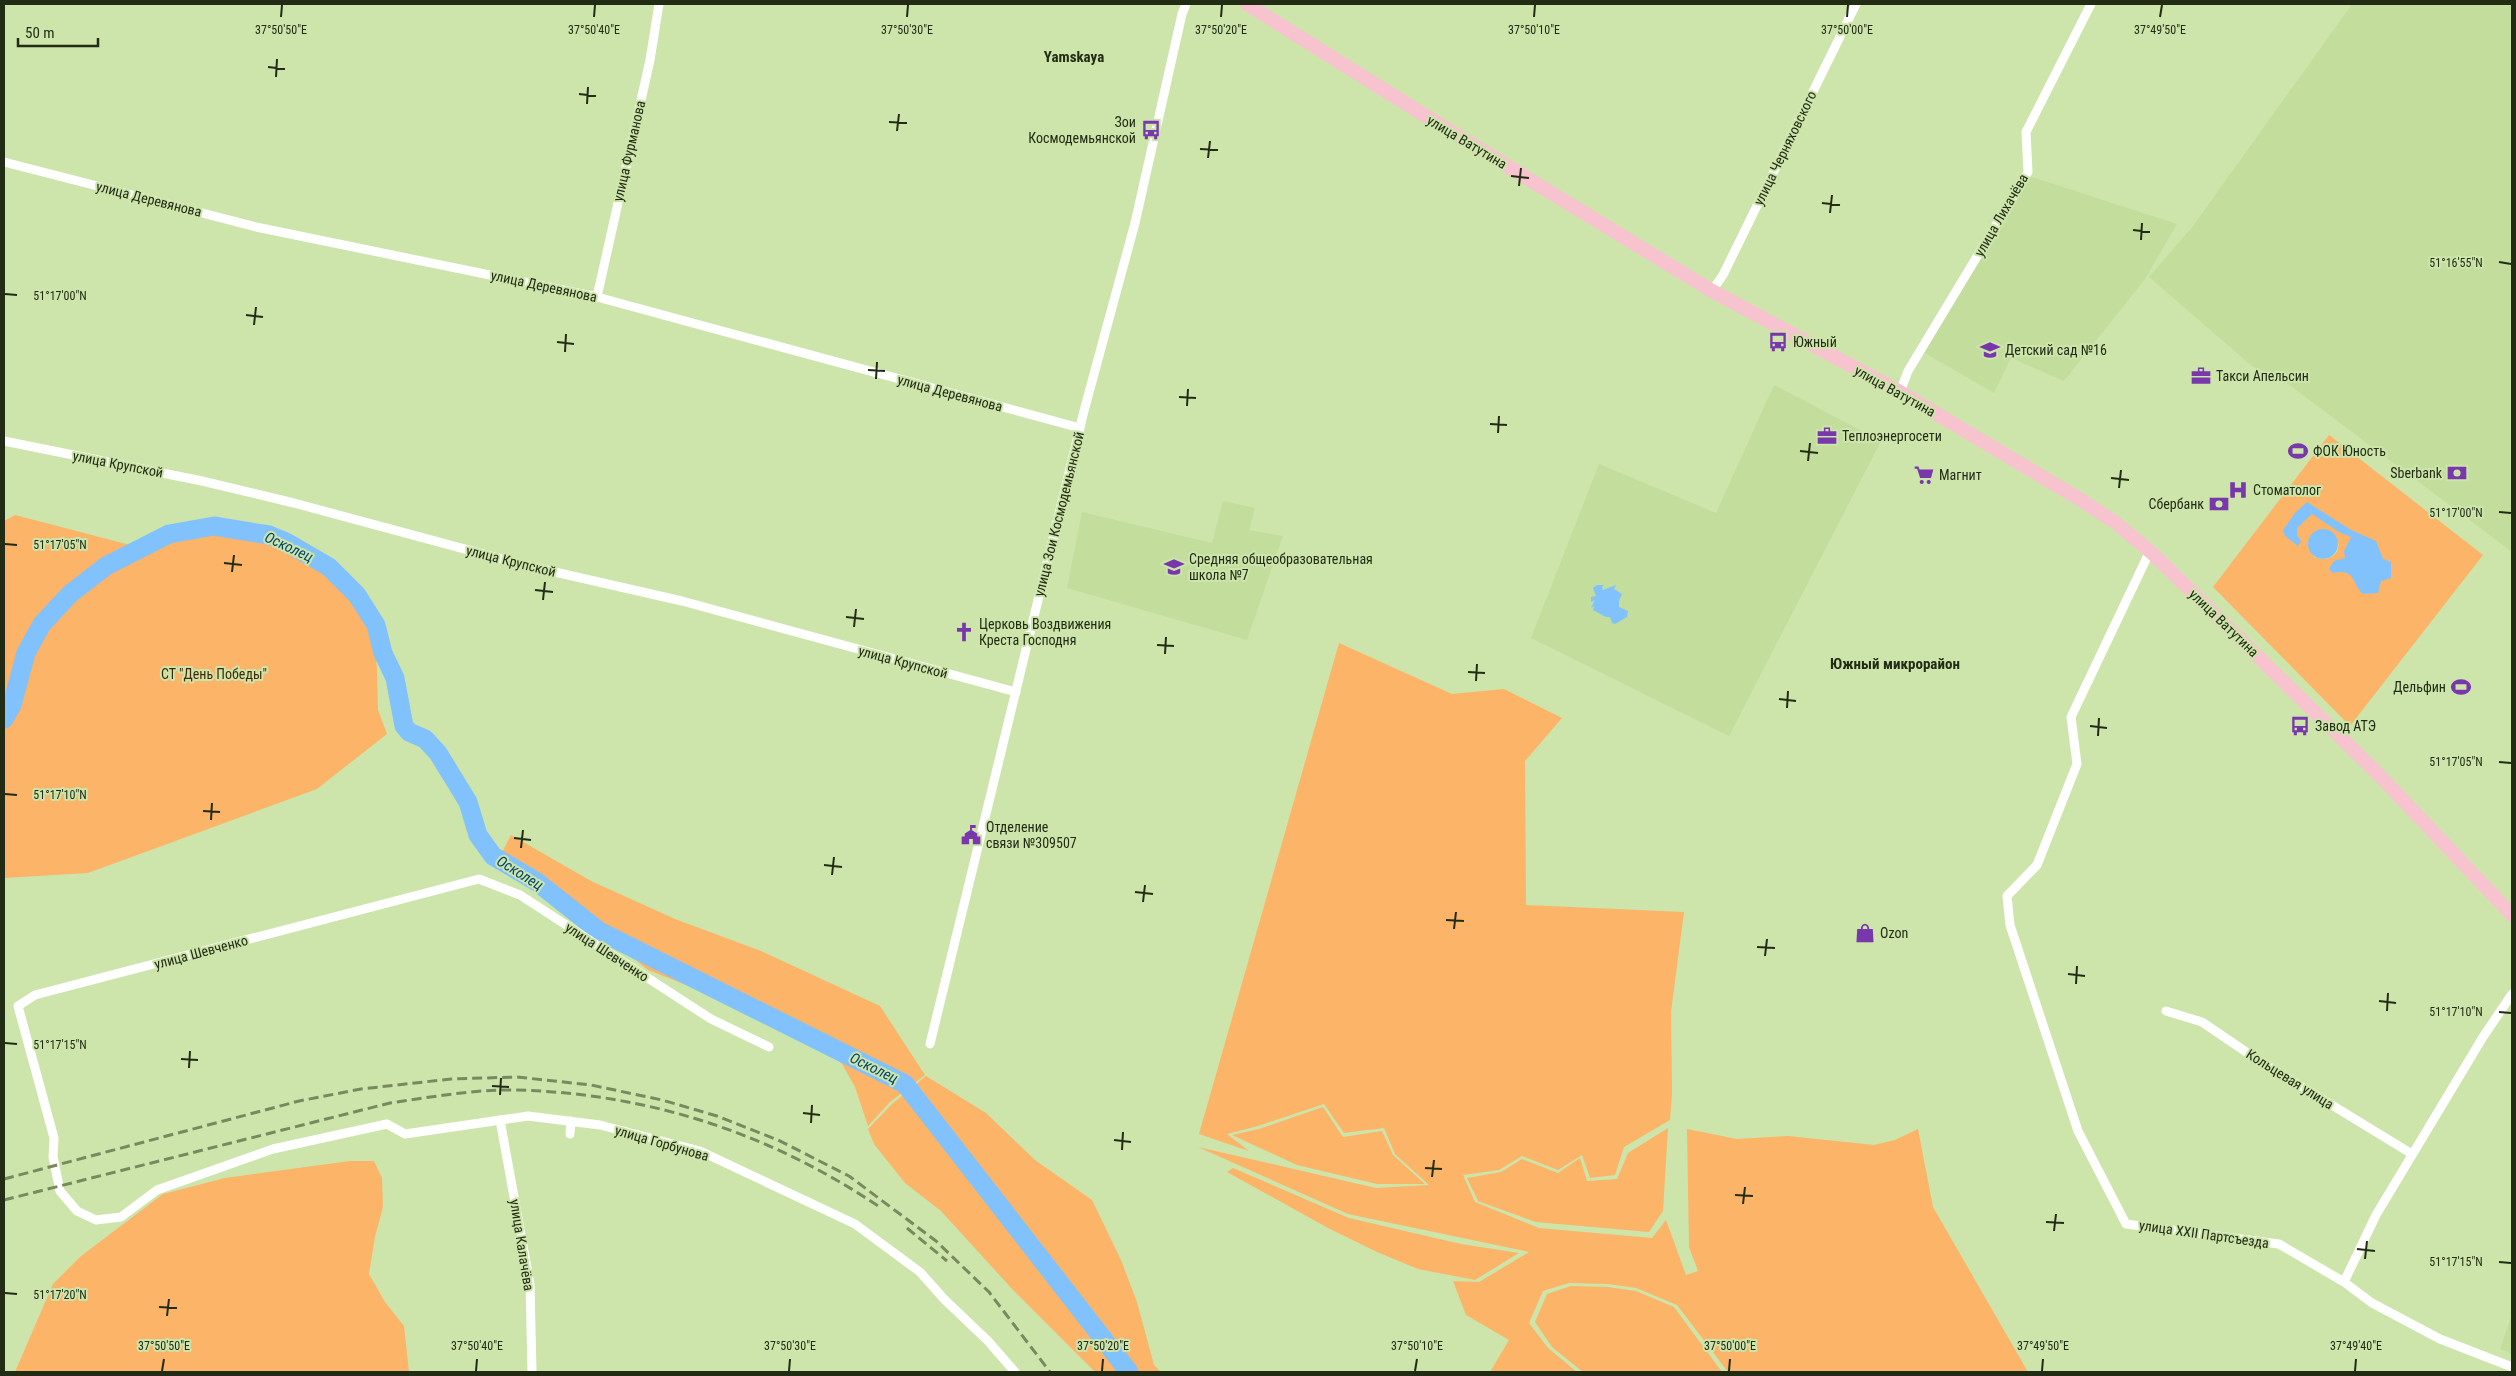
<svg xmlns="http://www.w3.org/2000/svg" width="2516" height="1376" font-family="'Roboto Condensed',sans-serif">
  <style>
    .built { fill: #c2dd9c }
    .green { fill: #fbb468; fill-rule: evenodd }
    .water { fill: #81c2fc }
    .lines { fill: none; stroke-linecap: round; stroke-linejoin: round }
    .river { stroke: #81c2fc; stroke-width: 19 }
    .minor { stroke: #fff; stroke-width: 9 }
    .primary { stroke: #f7c3ce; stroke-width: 14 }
    .rail { stroke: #788960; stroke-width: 3; stroke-dasharray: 10 5; stroke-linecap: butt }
    .ticks { fill: none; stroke: #222b14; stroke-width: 2 }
    .labels { text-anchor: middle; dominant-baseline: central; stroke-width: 4; stroke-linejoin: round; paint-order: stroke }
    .poi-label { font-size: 14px; fill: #222b14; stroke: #cde5ab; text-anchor: start }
    .street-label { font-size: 14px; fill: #222b14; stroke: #cde5ab }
    .park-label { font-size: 14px; fill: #452803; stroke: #cde5ab }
    .neighbourhood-label { font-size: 15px; font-weight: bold; fill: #222b14; stroke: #cde5ab }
    .water-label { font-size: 15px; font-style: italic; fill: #004371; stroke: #cde5ab }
    .ticks-label { font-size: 12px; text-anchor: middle; fill: #222b14; stroke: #cde5ab; stroke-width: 4; stroke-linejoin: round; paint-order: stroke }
  </style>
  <rect width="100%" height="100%" fill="#cde5ab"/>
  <g class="built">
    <polygon points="2352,4 2512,4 2512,552 2280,378 2252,366 2149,277 2193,226"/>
    <polygon points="2029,176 2177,224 2145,279 2064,381 2011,358 1994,393 1923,352"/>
    <polygon points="1774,385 1881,441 1729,736 1531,638 1599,464 1716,513"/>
    <polygon points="1223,501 1255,508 1249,530 1283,536 1247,640 1067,588 1082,512 1212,543"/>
    <polygon points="2512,1314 2512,1354 2500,1349"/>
  </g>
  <g class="green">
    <path d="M2329 435 2483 555 2350 726 2213 587ZM2324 529C2349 537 2339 567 2314 557L2308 544C2311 534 2314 530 2324 529Z"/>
    <path d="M15 515 134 546C91 569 40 605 22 653 16 669 13 688 8 705L4 711V521Z"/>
    <polygon points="213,529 258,536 285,546 325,570 352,598 372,626 377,669 378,710 387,734 317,789 88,873 4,878 4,723 14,707 28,655 44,625 64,603 109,567 171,536"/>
    <polygon points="1339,643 1452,694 1504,689 1562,718 1525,761 1526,905 1684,912 1671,1012 1672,1094 1670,1120 1624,1147 1615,1175 1590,1178 1582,1155 1558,1170 1522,1156 1499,1170 1463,1175 1475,1202 1539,1228 1652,1238 1666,1220 1686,1275 1698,1271 1689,1247 1687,1129 1737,1139 1788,1136 1874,1145 1895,1140 1918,1129 1933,1207 2028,1372 1728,1372 1677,1305 1636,1288 1608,1284 1569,1283 1543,1291 1529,1323 1548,1348 1577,1372 1490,1372 1509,1340 1466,1315 1453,1281 1479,1282 1529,1252 1348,1214 1198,1147 1376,1188 1429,1185 1395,1154 1384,1128 1344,1133 1324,1104 1258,1126 1227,1134 1249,1151 1199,1134"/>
    <polygon points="511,835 591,881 675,919 761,951 880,1006 925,1075 890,1102 868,1126 855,1087 842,1064 829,1051 813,1039 727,1001 648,970 598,930 555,905 497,862"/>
    <polygon points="926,1076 986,1113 1035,1160 1092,1200 1121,1260 1137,1302 1154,1365 1161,1372 1095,1372 1013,1290 941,1211 905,1183 874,1144 868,1129 892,1104"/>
    <polygon points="1323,1107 1343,1137 1382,1131 1393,1155 1425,1184 1377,1184 1297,1165 1232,1135 1259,1129"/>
    <polygon points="1668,1128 1663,1211 1649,1232 1536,1222 1478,1201 1467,1178 1501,1172 1522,1159 1558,1173 1580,1158 1587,1181 1617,1179 1628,1153"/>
    <polygon points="350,1161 374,1161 382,1178 383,1207 375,1237 369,1274 385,1302 404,1326 409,1372 15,1372 53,1284 81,1256 163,1194 225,1178"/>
    <polygon points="1233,1168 1349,1218 1461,1244 1519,1253 1475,1280 1418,1269 1377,1252 1328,1228 1227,1172"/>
    <polygon points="1571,1286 1608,1287 1636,1291 1674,1307 1722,1372 1583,1372 1552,1347 1535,1322 1547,1294"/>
  </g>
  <g class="water">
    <path d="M2307 502 2351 530 2376 541 2383 559 2391 562V578L2381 581 2378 593 2363 594C2351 583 2356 568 2333 573L2329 569 2334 561 2345 558 2344 551 2351 537 2339 532 2312 514 2297 528V535L2301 541 2298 546 2285 536 2283 530 2295 513Z"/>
    <circle cx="2323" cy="544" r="15"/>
    <polygon points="1597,585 1604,585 1602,587 1603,590 1616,585 1614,589 1622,594 1619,601 1619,607 1628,611 1627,617 1615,624 1612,623 1610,617 1606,617 1593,610 1594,606 1591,608 1595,600 1591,602 1591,597 1596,596 1593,588"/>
  </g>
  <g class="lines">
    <polyline class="river" points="4,719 12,705 26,653 42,624 70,594 106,566 169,534 214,526 269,535 286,542 329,567 357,595 376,625 383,653 395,678 404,726 409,732 425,739 438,753 468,802 478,835 493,856 537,882 599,931 905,1084 1129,1372"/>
    <g class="minor">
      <polyline points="4,162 256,227 597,297 1080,428"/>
      <polyline points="1712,291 1723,275 1856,4"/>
      <polyline points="597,297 650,60 659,4"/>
      <polyline points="1900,392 1908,371 2028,172 2026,132 2091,4"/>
      <polyline points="4,441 202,481 294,503 524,565 682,601 1016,692"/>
      <polyline points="2150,551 2071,717 2077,764 2037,865 2007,896 2010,925 2078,1131 2126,1224 2279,1244 2344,1282 2372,1303 2440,1339 2512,1367"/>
      <polyline points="2166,1011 2202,1022 2255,1058 2412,1154"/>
      <polyline points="930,1044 1084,411 1135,223 1182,14 1186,4"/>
      <polyline points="769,1047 711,1019 520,895 479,879 35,995 18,1006 54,1138 53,1157 60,1191 77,1211 96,1220 121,1217 157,1190 273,1149 387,1124 405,1134 528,1116 600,1125 700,1151 855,1224 920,1272 944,1299 988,1341 1015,1372"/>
      <polyline points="500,1120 530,1284 532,1372"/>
      <polyline points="570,1134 571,1121"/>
      <polyline points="2344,1282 2376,1215 2483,1037 2512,994"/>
    </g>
    <polyline class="primary" points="1247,4 1440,125 1712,291 1900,392 2081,500 2116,523 2153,554 2379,775 2512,915"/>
    <g class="rail">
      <polyline points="4,1179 299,1101 361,1089 451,1079 517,1077 591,1085 662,1100 717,1116 778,1140 849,1176 936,1241 989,1292 1050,1372"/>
      <path d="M4 1200 390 1103C432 1097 475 1089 518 1090 651 1094 772 1134 881 1208"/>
      <polyline points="907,1228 947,1261"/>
    </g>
  </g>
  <path class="ticks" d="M281 17 282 5M594 17 595 5M907 17 908 5M1221 17 1222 5M1534 17 1535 5M1847 17 1848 5M2160 17 2162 5M268 67 285 69M276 77 277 59M579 94 596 96M587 104 588 87M889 122 907 123M897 131 899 114M1200 149 1218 150M1208 158 1210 141M1511 176 1529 178M1519 186 1521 168M1822 203 1840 205M1830 213 1832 195M2133 230 2150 232M2141 240 2142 223M2499 262 2511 264M5 294 17 295M246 315 263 317M254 325 256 307M557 342 574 344M565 352 566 334M868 370 885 371M876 379 877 362M1179 397 1196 398M1187 406 1188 389M1490 424 1507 425M1498 433 1499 416M1800 451 1818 453M1808 461 1810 443M2111 478 2129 480M2119 488 2121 470M2499 512 2511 513M5 544 17 545M224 563 242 565M232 572 234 555M535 590 553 592M543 600 545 582M846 617 864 619M854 627 856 609M1157 645 1174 646M1165 654 1166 637M1468 672 1485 673M1476 681 1477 664M1779 699 1796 701M1787 708 1788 691M2090 726 2107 728M2098 736 2099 718M2499 762 2511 763M5 794 17 795M203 811 220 812M211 820 212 803M514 838 531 840M521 848 523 830M824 865 842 867M832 875 834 857M1135 892 1153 894M1143 902 1145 885M1446 920 1464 921M1454 929 1456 912M1757 947 1775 948M1765 956 1767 939M2068 974 2085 976M2076 984 2077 966M2379 1001 2396 1003M2387 1011 2388 993M2499 1012 2511 1013M5 1043 17 1044M181 1059 198 1060M189 1068 190 1051M492 1086 509 1087M500 1095 501 1078M803 1113 820 1115M811 1123 812 1105M1114 1140 1131 1142M1122 1150 1123 1132M1425 1168 1442 1169M1432 1177 1434 1160M1735 1195 1753 1196M1743 1204 1745 1187M2046 1222 2064 1223M2054 1231 2056 1214M2357 1249 2375 1251M2365 1259 2367 1241M2499 1262 2511 1263M5 1293 17 1294M159 1307 177 1308M167 1316 169 1299M162 1371 164 1359M476 1371 477 1359M789 1371 790 1359M1102 1371 1103 1359M1415 1371 1417 1359M1729 1371 1730 1359M2042 1371 2043 1359M2355 1371 2356 1359"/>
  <defs>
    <symbol id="bus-bare" viewBox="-9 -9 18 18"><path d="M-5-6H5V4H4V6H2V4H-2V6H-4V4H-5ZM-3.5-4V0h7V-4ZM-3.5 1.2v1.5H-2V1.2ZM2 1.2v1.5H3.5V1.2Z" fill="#7937ac" stroke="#cde5ab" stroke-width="2.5" paint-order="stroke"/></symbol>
    <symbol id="school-bare" viewBox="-9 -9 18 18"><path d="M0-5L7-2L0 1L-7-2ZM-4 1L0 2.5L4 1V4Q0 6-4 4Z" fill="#7937ac" stroke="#cde5ab" stroke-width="2.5" paint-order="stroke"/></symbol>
    <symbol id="office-bare" viewBox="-9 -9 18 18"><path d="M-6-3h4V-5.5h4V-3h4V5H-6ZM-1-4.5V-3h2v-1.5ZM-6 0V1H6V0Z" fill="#7937ac" stroke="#cde5ab" stroke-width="2.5" paint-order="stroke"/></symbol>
    <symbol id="stadium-bare" viewBox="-9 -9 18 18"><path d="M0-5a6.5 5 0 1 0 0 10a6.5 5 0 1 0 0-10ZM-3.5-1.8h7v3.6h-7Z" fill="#7937ac" stroke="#cde5ab" stroke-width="2.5" paint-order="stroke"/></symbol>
    <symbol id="bank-bare" viewBox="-9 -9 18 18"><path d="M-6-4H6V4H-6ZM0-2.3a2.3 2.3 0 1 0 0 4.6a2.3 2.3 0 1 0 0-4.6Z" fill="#7937ac" stroke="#cde5ab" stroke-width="2.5" paint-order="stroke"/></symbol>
    <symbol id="supermarket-bare" viewBox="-9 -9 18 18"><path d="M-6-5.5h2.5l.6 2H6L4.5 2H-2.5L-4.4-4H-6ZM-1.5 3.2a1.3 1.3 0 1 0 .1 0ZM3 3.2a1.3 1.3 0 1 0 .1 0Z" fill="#7937ac" stroke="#cde5ab" stroke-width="2.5" paint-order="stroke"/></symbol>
    <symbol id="hospital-bare" viewBox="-9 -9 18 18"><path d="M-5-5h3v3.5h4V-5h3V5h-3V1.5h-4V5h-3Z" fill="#7937ac" stroke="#cde5ab" stroke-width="2.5" paint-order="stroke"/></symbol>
    <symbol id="church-bare" viewBox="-9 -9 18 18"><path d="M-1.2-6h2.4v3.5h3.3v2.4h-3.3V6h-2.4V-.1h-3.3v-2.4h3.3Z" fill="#7937ac" stroke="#cde5ab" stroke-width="2.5" paint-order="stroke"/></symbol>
    <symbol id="civic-bare" viewBox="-9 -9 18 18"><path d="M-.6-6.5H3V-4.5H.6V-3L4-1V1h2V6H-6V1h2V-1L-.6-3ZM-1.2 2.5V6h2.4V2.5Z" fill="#7937ac" stroke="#cde5ab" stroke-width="2.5" paint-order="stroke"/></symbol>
    <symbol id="shop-bare" viewBox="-9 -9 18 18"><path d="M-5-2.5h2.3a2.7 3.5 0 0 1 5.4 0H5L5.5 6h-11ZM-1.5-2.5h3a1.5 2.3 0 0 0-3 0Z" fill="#7937ac" stroke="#cde5ab" stroke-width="2.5" paint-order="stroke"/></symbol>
  </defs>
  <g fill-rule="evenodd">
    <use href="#bus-bare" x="1137" y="116" width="28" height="28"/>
    <use href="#bus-bare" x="1764" y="328" width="28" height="28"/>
    <use href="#school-bare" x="1976" y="336" width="28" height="28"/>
    <use href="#office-bare" x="2187" y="362" width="28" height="28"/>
    <use href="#office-bare" x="1813" y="422" width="28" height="28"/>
    <use href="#stadium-bare" x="2284" y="437" width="28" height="28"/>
    <use href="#bank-bare" x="2443" y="459" width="28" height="28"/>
    <use href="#supermarket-bare" x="1910" y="461" width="28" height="28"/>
    <use href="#hospital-bare" x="2224" y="476" width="28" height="28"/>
    <use href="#bank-bare" x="2205" y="490" width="28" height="28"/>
    <use href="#school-bare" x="1160" y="553" width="28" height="28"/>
    <use href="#church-bare" x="950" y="618" width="28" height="28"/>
    <use href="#stadium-bare" x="2447" y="673" width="28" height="28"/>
    <use href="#bus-bare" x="2286" y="712" width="28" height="28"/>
    <use href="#civic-bare" x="957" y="821" width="28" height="28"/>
    <use href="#shop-bare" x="1851" y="919" width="28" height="28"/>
  </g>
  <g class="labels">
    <g class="poi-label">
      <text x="1136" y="122" text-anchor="end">Зои<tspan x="1136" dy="16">Космодемьянской</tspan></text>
      <text x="1793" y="342">Южный</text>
      <text x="2005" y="350">Детский сад №16</text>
      <text x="2216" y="376">Такси Апельсин</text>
      <text x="1842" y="436">Теплоэнергосети</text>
      <text x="2313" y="451">ФОК Юность</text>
      <text x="2442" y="473" text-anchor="end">Sberbank</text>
      <text x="1939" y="475">Магнит</text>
      <text x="2253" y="490">Стоматолог</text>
      <text x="2204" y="504" text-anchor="end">Сбербанк</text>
      <text x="1189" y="559">Средняя общеобразовательная<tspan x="1189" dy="16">школа №7</tspan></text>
      <text x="979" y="624">Церковь Воздвижения<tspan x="979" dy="16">Креста Господня</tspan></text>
      <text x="2446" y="687" text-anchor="end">Дельфин</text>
      <text x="2315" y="726">Завод АТЭ</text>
      <text x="986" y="827">Отделение<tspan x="986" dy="16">связи №309507</tspan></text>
      <text x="1880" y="933">Ozon</text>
    </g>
    <g class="street-label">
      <text transform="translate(1467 142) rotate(31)">улица Ватутина</text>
      <text transform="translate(1785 148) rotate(-64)">улица Черняховского</text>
      <text transform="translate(629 151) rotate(-77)">улица Фурманова</text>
      <text transform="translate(149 199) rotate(14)">улица Деревянова</text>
      <text transform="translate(2001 215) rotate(-60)">улица Лихачёва</text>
      <text transform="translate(544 286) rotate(12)">улица Деревянова</text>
      <text transform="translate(1895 391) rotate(29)">улица Ватутина</text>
      <text transform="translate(950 393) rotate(15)">улица Деревянова</text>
      <text transform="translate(118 464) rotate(11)">улица Крупской</text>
      <text transform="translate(1059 514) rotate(-76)">улица Зои Космодемьянской</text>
      <text transform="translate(511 561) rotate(14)">улица Крупской</text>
      <text transform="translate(2224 623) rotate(44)">улица Ватутина</text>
      <text transform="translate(903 662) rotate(15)">улица Крупской</text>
      <text transform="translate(201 952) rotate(-15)">улица Шевченко</text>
      <text transform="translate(607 952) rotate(33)">улица Шевченко</text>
      <text transform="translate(2290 1079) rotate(32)">Кольцевая улица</text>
      <text transform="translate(662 1143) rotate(16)">улица Горбунова</text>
      <text transform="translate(2204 1234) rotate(8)">улица XXII Партсъезда</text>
      <text transform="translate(522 1245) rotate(81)">улица Калачёва</text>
    </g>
    <g class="park-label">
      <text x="214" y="674">СТ "День Победы"</text>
    </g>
    <g class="neighbourhood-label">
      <text x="1074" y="57">Yamskaya</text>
      <text x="1895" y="664">Южный микрорайон</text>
    </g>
    <g class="water-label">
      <text transform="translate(289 547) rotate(25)">Осколец</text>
      <text transform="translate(520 873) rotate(32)">Осколец</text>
      <text transform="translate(874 1068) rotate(26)">Осколец</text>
    </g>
  </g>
  <g class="ticks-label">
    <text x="281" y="34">37°50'50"E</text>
    <text x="594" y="34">37°50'40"E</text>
    <text x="907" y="34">37°50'30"E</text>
    <text x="1221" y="34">37°50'20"E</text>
    <text x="1534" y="34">37°50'10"E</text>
    <text x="1847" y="34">37°50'00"E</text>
    <text x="2160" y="34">37°49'50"E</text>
    <text x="2456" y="267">51°16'55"N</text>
    <text x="60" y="300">51°17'00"N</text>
    <text x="2456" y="517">51°17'00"N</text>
    <text x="60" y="549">51°17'05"N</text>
    <text x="2456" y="766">51°17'05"N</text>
    <text x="60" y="799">51°17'10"N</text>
    <text x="2456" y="1016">51°17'10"N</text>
    <text x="60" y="1049">51°17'15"N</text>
    <text x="2456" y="1266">51°17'15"N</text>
    <text x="60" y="1299">51°17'20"N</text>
    <text x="164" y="1350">37°50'50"E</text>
    <text x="477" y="1350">37°50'40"E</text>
    <text x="790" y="1350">37°50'30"E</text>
    <text x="1103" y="1350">37°50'20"E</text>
    <text x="1417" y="1350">37°50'10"E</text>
    <text x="1730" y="1350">37°50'00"E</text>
    <text x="2043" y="1350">37°49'50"E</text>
    <text x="2356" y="1350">37°49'40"E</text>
  </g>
  <rect width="2516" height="1376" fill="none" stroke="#222b14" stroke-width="10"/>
  <path d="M18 38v8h80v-8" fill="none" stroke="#222b14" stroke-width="2.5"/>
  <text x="25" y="38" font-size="15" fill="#222b14" stroke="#cde5ab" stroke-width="4" paint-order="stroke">50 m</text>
</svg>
